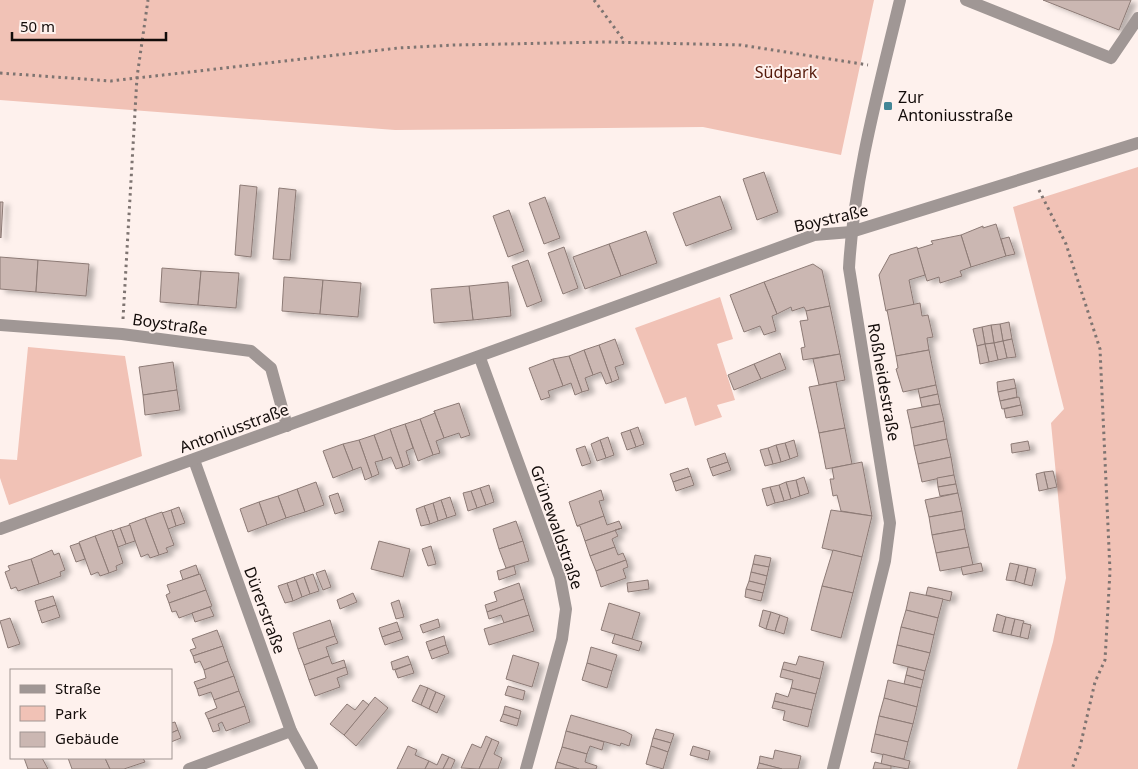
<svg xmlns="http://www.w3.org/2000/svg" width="1138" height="769" font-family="'Noto Sans',sans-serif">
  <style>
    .green { fill: #f1c2b6 }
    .building { fill: #cbb7b2; stroke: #8c7a75; filter: url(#shadow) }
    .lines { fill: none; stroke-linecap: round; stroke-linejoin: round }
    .path { stroke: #7e7471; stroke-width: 3; stroke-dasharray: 2.5 4; stroke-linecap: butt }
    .minor { stroke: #a09795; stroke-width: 12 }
    .poi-dot { fill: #438696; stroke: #fef1ed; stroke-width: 2 }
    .labels { text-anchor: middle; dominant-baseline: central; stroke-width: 4; stroke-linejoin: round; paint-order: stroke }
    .park-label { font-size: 16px; fill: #541808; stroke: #fef1ed }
    .poi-label { font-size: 16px; fill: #130c0a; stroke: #fef1ed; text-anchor: start }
    .street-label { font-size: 16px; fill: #130c0a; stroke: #fef1ed }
  </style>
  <defs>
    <filter id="shadow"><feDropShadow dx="5.5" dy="3" stdDeviation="2.5" flood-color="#0004"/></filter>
  </defs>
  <rect width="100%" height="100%" fill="#fef1ed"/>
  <g class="green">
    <polygon points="0,0 874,0 841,155 703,127 395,130 0,100"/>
    <polygon points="1138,167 1138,769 1017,769 1053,642 1066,578 1051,423 1064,409 1013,207"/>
    <polygon points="720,297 733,339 717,344 735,400 717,405 722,417 695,426 686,397 665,404 635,328"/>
    <polygon points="28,347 125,356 142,456 9,505 0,478 0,459 17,460"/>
  </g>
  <g class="building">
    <polygon points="1043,0 1131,0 1119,30"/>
    <polygon points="764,172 778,212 757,220 743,179"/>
    <polygon points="240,185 257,187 251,257 235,255"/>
    <polygon points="279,188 296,190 290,260 273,259"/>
    <polygon points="720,196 732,229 686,246 673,213"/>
    <polygon points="545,197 560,238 544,244 529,203"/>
    <polygon points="0,202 3,202 1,238 0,237"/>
    <polygon points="509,210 524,251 508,257 493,216"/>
    <polygon points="996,224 1006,256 971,267 961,235 983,226 983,228"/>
    <polygon points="646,231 657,263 621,276 609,244"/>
    <polygon points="961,235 971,267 960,271 962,276 940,283 939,277 927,281 917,249 933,244 931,241"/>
    <polygon points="1009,237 1015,254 1006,256 1001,239"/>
    <polygon points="609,244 621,276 585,289 573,257"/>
    <polygon points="564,247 578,288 563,294 548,253"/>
    <polygon points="917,247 925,275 909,280 914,305 886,311 879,275 890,255"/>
    <polygon points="0,257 38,260 36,292 0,289"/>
    <polygon points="38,260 89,264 86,296 36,292"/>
    <polygon points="528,260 542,301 527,307 512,266"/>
    <polygon points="813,264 822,270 830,306 806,311 804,307 792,311 791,307 777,314 764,282"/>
    <polygon points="162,268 201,271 198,305 160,302"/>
    <polygon points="201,271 239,273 236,308 198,305"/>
    <polygon points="284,277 323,280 320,314 282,311"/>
    <polygon points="323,280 361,283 358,317 320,314"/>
    <polygon points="508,282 511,316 473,320 469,286"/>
    <polygon points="764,282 777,314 772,316 776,331 764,335 760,326 744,332 730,295"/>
    <polygon points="469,286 473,320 434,323 431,289"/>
    <polygon points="920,303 922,316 928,315 933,337 927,338 929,350 896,356 887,310"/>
    <polygon points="830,306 840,354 803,360 801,348 805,347 800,321 808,320 806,311"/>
    <polygon points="1009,322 1012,339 1003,341 1000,324"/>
    <polygon points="1000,324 1003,341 994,343 991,325"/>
    <polygon points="991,325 994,343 985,344 982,327"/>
    <polygon points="982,327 985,344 977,346 973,329"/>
    <polygon points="615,339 624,364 615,367 619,379 612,382 599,345"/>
    <polygon points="1012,339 1016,357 1007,358 1003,341"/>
    <polygon points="1003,341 1007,358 998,360 994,343"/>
    <polygon points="994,343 998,360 989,362 985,344"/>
    <polygon points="985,344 989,362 980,364 977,346"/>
    <polygon points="599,345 612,382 606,384 601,372 593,375 584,350"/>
    <polygon points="584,350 593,375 585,378 589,390 582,392 569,356"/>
    <polygon points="929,350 936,385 903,392 896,369 898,368 896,356"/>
    <polygon points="780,353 786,369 761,379 754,364"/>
    <polygon points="840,354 845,380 819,385 813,359"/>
    <polygon points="569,356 582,392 575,395 571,383 563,386 553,359"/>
    <polygon points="553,359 563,386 548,391 550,397 541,400 529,368"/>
    <polygon points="173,362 177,390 143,395 139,367"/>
    <polygon points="754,364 761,379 734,390 728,375"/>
    <polygon points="1014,379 1016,388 998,392 997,382"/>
    <polygon points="836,382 845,428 819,433 809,387"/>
    <polygon points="936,385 938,394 920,398 918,389"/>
    <polygon points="1016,388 1017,397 1000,401 998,392"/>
    <polygon points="177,390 180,410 145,415 143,395"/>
    <polygon points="938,394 940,404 922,407 920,398"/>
    <polygon points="1019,397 1021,405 1002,409 1000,401"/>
    <polygon points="459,403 470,435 461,438 459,433 444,438 434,411"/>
    <polygon points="940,404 944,421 911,428 907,410"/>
    <polygon points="1021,405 1023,415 1006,418 1004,409"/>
    <polygon points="434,411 444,438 436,441 440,453 433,455 420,419 435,413"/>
    <polygon points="420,419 433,455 418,461 405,424"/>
    <polygon points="944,421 947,439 914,446 911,428"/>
    <polygon points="405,424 413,448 406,451 410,464 403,467 390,429"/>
    <polygon points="638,427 644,444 636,447 630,430"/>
    <polygon points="845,428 852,464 826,469 819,433"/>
    <polygon points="390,429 403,467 396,469 391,457 383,460 374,435"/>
    <polygon points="630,430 636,447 627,450 621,433"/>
    <polygon points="374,435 383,460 375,462 379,474 372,477 359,440"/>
    <polygon points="608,437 614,455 606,458 600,440"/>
    <polygon points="947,439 951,457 918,464 914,446"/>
    <polygon points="359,440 372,477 365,480 361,467 353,470 343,444"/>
    <polygon points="600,440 606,458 597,461 591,444"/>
    <polygon points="794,440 798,456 790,459 785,443"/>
    <polygon points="1028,441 1030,450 1012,453 1011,444"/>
    <polygon points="785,443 790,459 781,462 776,445"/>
    <polygon points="343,444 353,470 333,478 323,451"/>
    <polygon points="776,445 781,462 773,464 768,448"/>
    <polygon points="585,446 591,463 582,466 576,449"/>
    <polygon points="768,448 773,464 765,466 760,450"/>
    <polygon points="725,453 728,462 710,468 707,459"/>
    <polygon points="951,457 954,475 922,482 918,464"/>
    <polygon points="728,462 731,470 713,476 710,468"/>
    <polygon points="862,462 872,516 841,511 837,495 833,496 830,479 834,479 832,468"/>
    <polygon points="688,468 691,476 673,482 670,474"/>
    <polygon points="1053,471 1057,487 1048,489 1044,472"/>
    <polygon points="1044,472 1048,489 1039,491 1036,474"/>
    <polygon points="954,475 956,484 938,487 937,478"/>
    <polygon points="691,476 694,485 676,491 673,482"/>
    <polygon points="804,477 809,493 800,496 796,480"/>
    <polygon points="796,480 800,496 791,499 786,482"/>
    <polygon points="316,482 324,505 305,512 297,489"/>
    <polygon points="786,482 791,499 784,501 779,485"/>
    <polygon points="956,484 958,493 940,496 938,487"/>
    <polygon points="489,485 494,502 486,505 480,488"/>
    <polygon points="779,485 784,501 775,503 770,487"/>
    <polygon points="770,487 775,503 767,506 762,489"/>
    <polygon points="480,488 486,505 477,508 471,491"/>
    <polygon points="297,489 305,512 286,518 278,496"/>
    <polygon points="601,490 604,500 599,501 604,516 577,526 569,502"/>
    <polygon points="471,491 477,508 468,511 463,493"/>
    <polygon points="338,493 344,511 335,514 329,496"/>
    <polygon points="958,493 962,511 929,517 925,500"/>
    <polygon points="278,496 286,518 267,525 259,502"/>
    <polygon points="450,497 456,515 447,518 441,500"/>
    <polygon points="441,500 447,518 438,521 433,503"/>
    <polygon points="259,502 267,525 248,532 240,509"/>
    <polygon points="433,503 438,521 430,524 424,506"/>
    <polygon points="424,506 430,524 421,526 416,509"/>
    <polygon points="179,507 185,523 176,526 171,510"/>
    <polygon points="171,510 176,526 168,529 162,513"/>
    <polygon points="831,510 872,516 862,557 822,548"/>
    <polygon points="962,511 965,529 932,535 929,517"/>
    <polygon points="162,512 174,545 166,548 168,552 159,555 145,518"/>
    <polygon points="604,516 607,525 619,521 622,528 585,541 580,526 577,526"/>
    <polygon points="145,518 159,555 150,558 148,554 141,557 129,524"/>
    <polygon points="516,521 523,541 499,549 493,529"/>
    <polygon points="130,525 135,541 126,544 120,528"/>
    <polygon points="120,528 126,544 118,547 112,531"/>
    <polygon points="622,528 615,530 618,536 612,539 615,547 590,556 585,541"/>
    <polygon points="965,529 969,547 936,553 932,535"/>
    <polygon points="112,530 123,563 116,566 117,570 109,573 95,536"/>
    <polygon points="95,536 109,573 100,576 98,572 91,575 79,542"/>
    <polygon points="379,541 410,549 403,577 371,569"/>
    <polygon points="523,541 529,561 506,568 499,549"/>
    <polygon points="79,543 85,559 76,562 70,546"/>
    <polygon points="431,546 436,564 428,566 422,549"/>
    <polygon points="615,547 618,555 623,553 626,560 596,571 590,556"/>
    <polygon points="969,547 973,565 940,571 936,553"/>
    <polygon points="52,550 54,555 59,553 65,570 60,572 61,576 39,584 31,559"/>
    <polygon points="833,550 862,557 853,593 822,586"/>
    <polygon points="755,555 771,558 769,567 753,564"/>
    <polygon points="31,559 39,584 18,591 16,587 11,589 5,572 10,570 8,566"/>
    <polygon points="626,560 628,567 623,569 626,578 601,587 596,571"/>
    <polygon points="981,563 983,571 963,575 961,567"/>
    <polygon points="1010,563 1019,565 1015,581 1006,580"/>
    <polygon points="753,564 769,567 767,576 751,572"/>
    <polygon points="196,565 199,574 183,580 180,571"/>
    <polygon points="1019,565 1028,567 1024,584 1015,581"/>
    <polygon points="514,566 516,574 499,580 497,571"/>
    <polygon points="1028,567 1036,569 1032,586 1024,584"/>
    <polygon points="325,570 331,587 323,590 316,573"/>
    <polygon points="751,572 767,576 765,585 749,581"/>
    <polygon points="200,574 206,590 169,603 166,595 170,593 167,585"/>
    <polygon points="313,574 319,591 310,594 304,577"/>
    <polygon points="304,577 310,594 302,597 296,580"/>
    <polygon points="296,580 302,597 293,601 287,583"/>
    <polygon points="648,580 649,589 628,592 627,583"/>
    <polygon points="749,581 765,585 763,593 746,589"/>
    <polygon points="287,583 293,601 285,603 278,586"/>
    <polygon points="519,583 524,599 487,612 485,605 497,601 494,592"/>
    <polygon points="822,586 853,593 841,638 811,630"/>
    <polygon points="928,587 952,592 950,601 926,595"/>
    <polygon points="746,589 763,593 761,601 745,597"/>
    <polygon points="206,590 212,606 179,618 176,611 172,612 169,603"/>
    <polygon points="910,592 943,599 938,618 906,610"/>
    <polygon points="353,593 357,602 340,609 337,600"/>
    <polygon points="53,596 56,605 38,611 35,601"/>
    <polygon points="524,599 529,615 504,623 501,615 489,619 487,612"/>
    <polygon points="399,600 404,617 396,619 391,603"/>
    <polygon points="609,603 640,613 632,639 601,630"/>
    <polygon points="56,605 60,617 42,623 38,611"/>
    <polygon points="210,607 214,616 195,622 192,613"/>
    <polygon points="763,610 771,612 766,629 759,626"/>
    <polygon points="906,610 938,618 934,635 901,627"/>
    <polygon points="771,612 780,615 775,631 766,629"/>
    <polygon points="997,614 1006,617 1002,633 993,631"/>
    <polygon points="529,615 534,631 489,645 484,629"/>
    <polygon points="780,615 788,618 784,634 775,631"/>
    <polygon points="1006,617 1015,619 1011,635 1002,633"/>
    <polygon points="10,618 20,644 8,648 0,621"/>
    <polygon points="438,619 440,627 423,633 420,625"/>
    <polygon points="1015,619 1024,621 1020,637 1011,635"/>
    <polygon points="330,620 335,636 298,649 293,633"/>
    <polygon points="397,622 400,631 382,637 379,628"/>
    <polygon points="1023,623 1031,625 1028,639 1020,637"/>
    <polygon points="901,627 934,635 930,653 897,645"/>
    <polygon points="217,630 223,646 193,656 190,650 196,648 192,639"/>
    <polygon points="400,631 403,639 385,645 382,637"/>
    <polygon points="615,634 642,642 639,651 612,643"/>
    <polygon points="335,636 338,643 326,647 329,656 304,665 298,649"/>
    <polygon points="444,636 446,645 429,651 426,642"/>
    <polygon points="446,645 449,653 432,659 429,651"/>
    <polygon points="897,645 930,653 925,671 893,663"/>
    <polygon points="223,646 228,661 204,670 200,661 195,663 193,656"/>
    <polygon points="591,647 617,655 612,671 587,663"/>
    <polygon points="513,655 539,663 532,687 506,679"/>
    <polygon points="329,656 332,664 344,660 346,667 309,680 304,665"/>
    <polygon points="408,656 411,664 393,670 391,662"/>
    <polygon points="799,656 824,662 820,679 782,669 784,662 796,665"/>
    <polygon points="228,661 234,676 197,689 194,682 206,678 204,670"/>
    <polygon points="587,663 612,671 607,688 582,680"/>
    <polygon points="411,664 414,673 398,678 395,670"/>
    <polygon points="346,667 348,674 337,678 340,687 315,696 309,680"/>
    <polygon points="908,667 925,671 923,680 906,675"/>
    <polygon points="782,669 820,679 816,694 791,688 793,680 780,677"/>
    <polygon points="906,675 923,680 921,688 904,684"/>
    <polygon points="234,676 239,691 214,700 211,692 199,696 197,689"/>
    <polygon points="888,680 921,688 917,707 884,698"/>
    <polygon points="420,685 428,688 421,705 412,701"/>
    <polygon points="508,686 525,691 523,700 505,695"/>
    <polygon points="428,688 436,692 429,709 421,705"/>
    <polygon points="791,688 816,694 812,710 774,701 776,693 788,697"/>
    <polygon points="239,691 245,706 208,719 205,713 217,708 214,700"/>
    <polygon points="436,692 445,696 437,713 429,709"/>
    <polygon points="375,697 388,708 356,746 344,735"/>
    <polygon points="884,698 917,707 913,724 879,716"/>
    <polygon points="363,700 369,705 344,735 330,724 347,704 355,710"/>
    <polygon points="774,701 812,710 808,727 783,720 785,711 772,708"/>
    <polygon points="245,706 250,722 226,731 222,722 218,724 220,730 213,732 208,719"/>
    <polygon points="505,706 521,711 519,719 503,714"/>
    <polygon points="503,714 519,719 517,726 500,721"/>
    <polygon points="571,715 625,731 632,735 629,746 621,743 620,746 566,731"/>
    <polygon points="879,716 913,724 908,742 875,734"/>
    <polygon points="175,722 178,730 171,733 171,723"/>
    <polygon points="656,729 674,734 671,743 653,738"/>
    <polygon points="178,730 181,738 171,742 171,733"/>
    <polygon points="566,731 604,742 602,750 590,746 587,754 562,747"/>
    <polygon points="875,734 908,742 904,759 871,752"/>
    <polygon points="486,736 492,739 479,769 461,768 472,744 481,748"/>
    <polygon points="653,738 671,743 668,752 651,746"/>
    <polygon points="492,739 499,742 494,754 502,758 498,769 479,769"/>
    <polygon points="408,746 417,750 415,755 429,761 425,769 397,769"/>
    <polygon points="651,746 668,752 663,769 646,764"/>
    <polygon points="693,746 710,751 708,760 690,755"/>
    <polygon points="562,747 587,754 585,762 597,766 596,769 579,769 557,762"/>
    <polygon points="775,750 801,756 798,769 782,769 759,763 760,756 773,759"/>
    <polygon points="442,754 449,757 443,769 425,769 429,761 437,765"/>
    <polygon points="883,754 910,761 908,769 881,764"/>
    <polygon points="449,757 455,760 451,769 443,769"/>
    <polygon points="24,758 42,758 48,769 28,769"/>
    <polygon points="68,758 105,758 110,769 72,769"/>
    <polygon points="105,758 143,758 145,762 124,769 110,769"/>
    <polygon points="557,762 579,769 555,769"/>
    <polygon points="875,762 891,766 891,769 873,769"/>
    <polygon points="759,763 782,769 757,769"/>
  </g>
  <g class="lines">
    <g class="path">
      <polyline points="594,0 625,42"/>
      <polyline points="0,73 111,81 398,48 455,45 606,42 741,45 868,65"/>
      <polyline points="1039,190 1066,244 1100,349 1110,571 1105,660 1095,682 1080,747 1072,769"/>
      <polyline points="123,319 137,77 148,0"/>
    </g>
    <g class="minor">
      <polyline points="966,0 1111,58 1138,18"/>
      <polyline points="0,325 122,334 251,351 271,368 287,426"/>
      <polyline points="480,358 560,577 566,609 562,639 526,769"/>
      <polyline points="194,460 291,731 312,769"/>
      <polyline points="0,529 814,235 851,232 1138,143"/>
      <polyline points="189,769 291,731"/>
      <path d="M833 769 885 561 890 523 849 268C854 177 879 88 900 0"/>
    </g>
  </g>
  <rect class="poi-dot" x="883" y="101" width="10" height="10" rx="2.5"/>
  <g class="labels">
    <g class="park-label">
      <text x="786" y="72">Südpark</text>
    </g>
    <g class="poi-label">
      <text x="898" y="97">Zur<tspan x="898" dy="18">Antoniusstraße</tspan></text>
    </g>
    <g class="street-label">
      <text transform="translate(831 218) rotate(-13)">Boystraße</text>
      <text transform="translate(170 324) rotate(8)">Boystraße</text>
      <text transform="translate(884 382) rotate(80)">Roßheidestraße</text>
      <text transform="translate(234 428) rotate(-20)">Antoniusstraße</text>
      <text transform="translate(557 527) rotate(71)">Grünewaldstraße</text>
      <text transform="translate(265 610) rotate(70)">Dürerstraße</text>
    </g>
  </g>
  <rect x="10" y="669" width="162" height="90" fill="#fef1ed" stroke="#a09592"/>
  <rect x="20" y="685" width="25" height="8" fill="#a09795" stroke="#a09592"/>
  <text x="55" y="694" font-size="15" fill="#130c0a">Straße</text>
  <rect x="20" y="706" width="25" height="15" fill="#f1c2b6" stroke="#a09592"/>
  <text x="55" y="719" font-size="15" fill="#130c0a">Park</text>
  <rect x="20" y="732" width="25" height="15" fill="#cbb7b2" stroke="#a09592"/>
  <text x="55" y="744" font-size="15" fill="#130c0a">Gebäude</text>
  <path d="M12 32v8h154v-8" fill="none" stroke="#130c0a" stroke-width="2.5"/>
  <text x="20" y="32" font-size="15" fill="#130c0a" stroke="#fef1ed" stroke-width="4" paint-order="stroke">50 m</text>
</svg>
